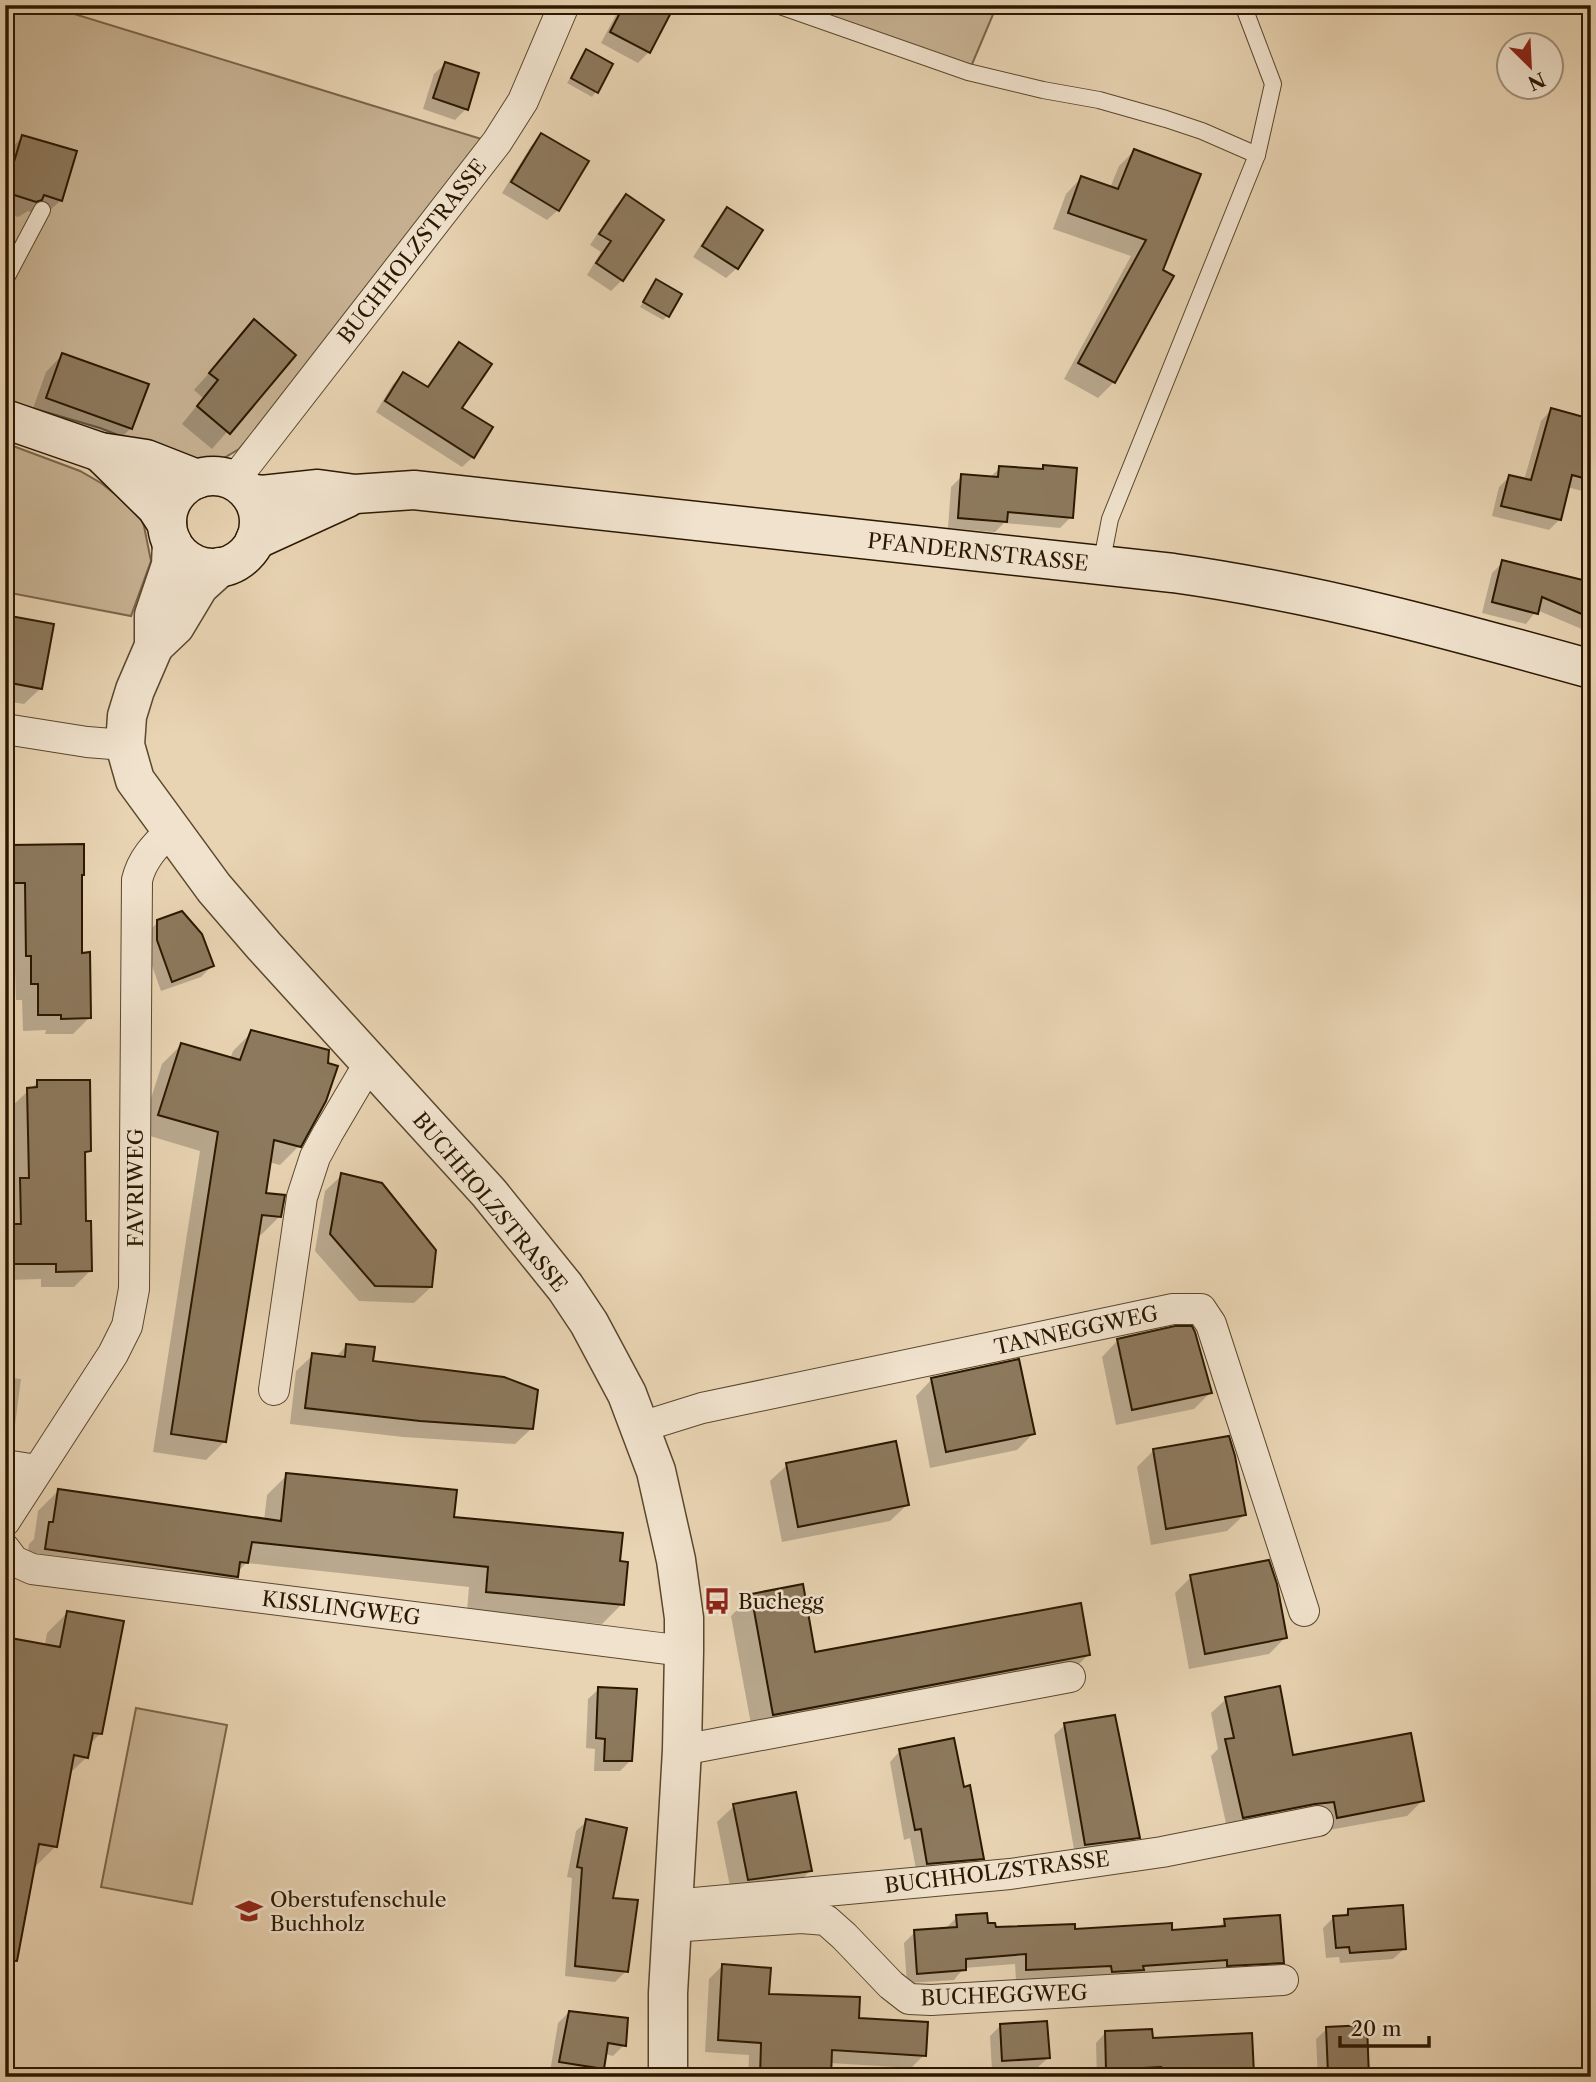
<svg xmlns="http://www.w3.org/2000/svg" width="1596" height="2082" font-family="'Libre Caslon Text',serif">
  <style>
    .green { fill: #c8b394; stroke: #7a664a; stroke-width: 2 }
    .shadow { fill: #0003 }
    .building { fill: #8d795d; stroke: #2b1800; stroke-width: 2 }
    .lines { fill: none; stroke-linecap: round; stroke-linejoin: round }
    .service-casing { stroke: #5a472c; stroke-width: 18 }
    .minor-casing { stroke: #5a472c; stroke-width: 32 }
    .tertiary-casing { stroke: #5a472c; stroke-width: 41 }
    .secondary-casing { stroke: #2b1800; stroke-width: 41 }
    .service { stroke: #f0e2cd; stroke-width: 16 }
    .minor { stroke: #f0e2cd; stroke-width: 30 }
    .tertiary { stroke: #f0e2cd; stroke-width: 38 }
    .secondary { stroke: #f0e2cd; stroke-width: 38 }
    .labels { text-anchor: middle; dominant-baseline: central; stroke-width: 5; stroke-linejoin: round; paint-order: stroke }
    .street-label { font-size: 21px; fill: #2b1800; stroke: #f0e2cd }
    .poi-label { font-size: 21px; fill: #2b1800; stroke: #f0e2cd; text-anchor: start }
  </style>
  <rect width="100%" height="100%" fill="#e8d3b2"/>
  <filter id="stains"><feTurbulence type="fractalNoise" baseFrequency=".00286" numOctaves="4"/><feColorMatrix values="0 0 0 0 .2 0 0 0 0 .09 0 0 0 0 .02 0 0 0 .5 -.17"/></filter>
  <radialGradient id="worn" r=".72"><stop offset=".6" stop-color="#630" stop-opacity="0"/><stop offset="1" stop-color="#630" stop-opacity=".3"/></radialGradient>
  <g class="green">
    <polygon points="5,5 45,5 488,141 344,326 239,449 224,458 188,462 100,428 5,400"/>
    <polygon points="791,5 997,5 970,69"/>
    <polygon points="5,443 80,471 101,483 139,513 144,526 151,561 131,616 5,592"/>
    <polygon points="136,1708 227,1725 192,1904 101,1887"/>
  </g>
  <g class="shadow">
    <polygon points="621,5 673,5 649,52 638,63 601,43"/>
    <polygon points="587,52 596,92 592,97 567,83"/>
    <polygon points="445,64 466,109 455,120 423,109 434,74"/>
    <polygon points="541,135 558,210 547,220 502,193 531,146"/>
    <polygon points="22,137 61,200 44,216 28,211 18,217 5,213 5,155"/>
    <polygon points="1134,151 1198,175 1114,382 1098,398 1064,379 1131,256 1053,229 1066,194 1081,178 1110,188 1119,166"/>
    <polygon points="626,196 662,221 622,280 611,291 587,275 601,252 590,245 615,207"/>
    <polygon points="727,210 737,268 726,278 693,257 717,220"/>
    <polygon points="657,281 668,315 663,320 640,307"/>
    <polygon points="254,322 294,355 212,449 182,424 203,398 194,390"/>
    <polygon points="459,344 459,408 473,457 462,467 376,412 393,384 404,374 426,388 449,355"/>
    <polygon points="62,355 131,428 115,444 31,414 46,372"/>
    <polygon points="1551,410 1591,421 1591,487 1586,492 1567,487 1560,519 1549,530 1492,516 1499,487 1509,477 1524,480 1541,421"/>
    <polygon points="1044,467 1071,517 1060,528 1004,523 995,532 948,528 951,487 962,476 989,478 1000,468 1040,471"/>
    <polygon points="1503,562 1582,581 1591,574 1591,633 1537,610 1526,624 1482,613 1492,573"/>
    <polygon points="5,617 41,688 24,704 5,701"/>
    <polygon points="10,846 80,877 80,954 89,1018 73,1034 45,1034 46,1030 23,1031 22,1000 16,1000 15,971 10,971 10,899 5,899 5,851"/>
    <polygon points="158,922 212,966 201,977 161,991 147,952 147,933"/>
    <polygon points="252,1032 299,1146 280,1165 269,1162 264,1194 280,1216 261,1235 257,1234 225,1441 206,1460 153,1452 200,1151 140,1133 162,1064 181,1045 230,1059 233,1051"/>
    <polygon points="38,1082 89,1151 83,1156 84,1223 90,1271 74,1287 41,1287 41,1279 5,1280 5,1196 13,1188 12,1106"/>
    <polygon points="342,1175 431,1287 414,1303 359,1301 315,1251 325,1191"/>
    <polygon points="1190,1328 1206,1372 1210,1393 1194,1409 1116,1425 1102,1357 1118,1340"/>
    <polygon points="346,1346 371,1362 532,1428 515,1444 403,1437 290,1424 296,1371 313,1355 335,1358"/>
    <polygon points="5,1377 21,1379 14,1433 5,1442"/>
    <polygon points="932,1379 1033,1434 1017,1450 930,1468 916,1396"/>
    <polygon points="1153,1451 1244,1515 1227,1531 1151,1545 1137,1467"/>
    <polygon points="787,1465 907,1505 890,1521 782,1542 770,1481"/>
    <polygon points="287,1475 618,1562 622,1604 602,1624 467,1612 469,1587 246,1563 216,1596 26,1568 29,1544 34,1539 38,1511 58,1491 264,1521 267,1495"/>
    <polygon points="1191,1577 1285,1638 1269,1654 1189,1669 1175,1593"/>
    <polygon points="752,1595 814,1654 1088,1655 1068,1675 753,1735 731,1616"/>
    <polygon points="67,1613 101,1733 89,1745 87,1757 68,1775 55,1847 35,1867 45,1645 47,1633"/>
    <polygon points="599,1689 631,1760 620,1771 594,1771 595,1749 586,1748 588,1699"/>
    <polygon points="1226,1699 1292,1757 1422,1801 1407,1816 1323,1831 1228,1832 1211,1756 1218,1749 1211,1713"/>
    <polygon points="1065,1725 1138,1837 1127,1848 1075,1855 1054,1735"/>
    <polygon points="900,1751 963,1789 982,1858 971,1869 917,1874 910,1838 904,1840 890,1762"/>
    <polygon points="734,1806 810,1871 794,1887 732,1896 717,1822"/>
    <polygon points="587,1821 611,1900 626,1971 615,1982 565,1976 572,1878 567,1877 576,1831"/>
    <polygon points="1348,1911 1404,1949 1393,1959 1340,1963 1339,1957 1326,1958 1323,1928 1334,1917 1342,1917"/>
    <polygon points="957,1917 994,1929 1073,1931 1171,1932 1217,1929 1225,1921 1282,1962 1271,1973 1101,1976 1016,1980 1015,1964 964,1968 954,1980 907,1983 904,1943 915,1932 946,1928"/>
    <polygon points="722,1966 767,1996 857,2020 924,2055 911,2068 830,2063 829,2077 748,2077 749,2055 705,2052 709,1979"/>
    <polygon points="569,2012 624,2045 613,2056 605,2054 602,2077 573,2077 550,2072 558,2023"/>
    <polygon points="1001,2025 1048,2058 1037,2068 992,2071 990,2036"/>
    <polygon points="1327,2029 1367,2077 1318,2077 1316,2039"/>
    <polygon points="1105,2033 1151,2040 1252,2073 1248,2077 1097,2077 1096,2043"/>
  </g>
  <g class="building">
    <polygon points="624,5 675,5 650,53 610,32"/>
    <polygon points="586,49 613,64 598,93 571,78"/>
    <polygon points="445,62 479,73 468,110 433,98"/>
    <polygon points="541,133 589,161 559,211 511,182"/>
    <polygon points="22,135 77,151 62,201 44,195 42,200 36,202 5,192"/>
    <polygon points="1134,149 1201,174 1163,270 1174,276 1115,383 1078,363 1146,240 1068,213 1081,176 1118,189"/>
    <polygon points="626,194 664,220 623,281 596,263 611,241 599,234"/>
    <polygon points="727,207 763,230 738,269 702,246"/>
    <polygon points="656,279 682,294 669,317 643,302"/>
    <polygon points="254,319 296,355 230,434 197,406 218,380 209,373"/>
    <polygon points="459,342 492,364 462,408 493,427 474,458 385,401 403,372 428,387"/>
    <polygon points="62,353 149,384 132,429 46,398"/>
    <polygon points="1551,408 1591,419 1591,480 1572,475 1561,520 1501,506 1509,475 1531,480"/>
    <polygon points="1043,465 1077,468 1073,518 1008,512 1007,522 958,518 961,474 998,477 999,466 1043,469"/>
    <polygon points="1502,560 1591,582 1591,618 1542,597 1538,614 1492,602"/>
    <polygon points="5,615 54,624 42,689 5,682"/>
    <polygon points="84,844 84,875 82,875 82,953 90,952 91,1018 61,1019 61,1015 38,1015 38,984 31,984 31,956 26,956 25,883 9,883 9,845"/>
    <polygon points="182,911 202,934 214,966 172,982 157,940 157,920"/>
    <polygon points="251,1030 329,1050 328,1063 338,1066 326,1101 301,1147 274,1140 266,1193 285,1195 281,1217 262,1215 226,1442 171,1434 218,1132 158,1115 181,1043 240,1060"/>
    <polygon points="37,1080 90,1080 91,1151 85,1152 86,1221 91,1221 92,1271 56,1272 56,1264 12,1264 12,1224 21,1224 20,1178 29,1178 27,1088 37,1087"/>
    <polygon points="341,1173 382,1183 436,1250 432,1287 375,1286 330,1234"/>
    <polygon points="1175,1326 1192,1326 1195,1332 1212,1393 1132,1410 1117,1339"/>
    <polygon points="346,1344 375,1347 373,1361 504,1377 538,1390 533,1429 420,1421 305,1408 312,1353 345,1357"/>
    <polygon points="1019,1359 1035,1434 946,1452 931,1378"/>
    <polygon points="1229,1436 1235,1456 1246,1515 1166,1529 1153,1449"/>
    <polygon points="896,1441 909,1505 798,1527 786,1463"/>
    <polygon points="286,1473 457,1490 454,1517 623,1533 620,1561 628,1562 624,1605 486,1592 488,1567 252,1542 248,1563 240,1562 238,1577 45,1549 49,1522 53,1522 58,1489 281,1521"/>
    <polygon points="1269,1560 1277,1584 1287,1638 1205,1654 1190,1575"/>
    <polygon points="803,1584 815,1652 1081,1603 1090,1655 773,1715 751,1594"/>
    <polygon points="67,1611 124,1621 102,1734 93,1733 88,1758 74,1755 57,1847 39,1844 17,1961 5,1960 5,1637 60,1647"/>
    <polygon points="1280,1686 1293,1755 1411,1733 1424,1801 1337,1818 1334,1802 1315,1804 1243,1818 1225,1739 1234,1738 1225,1697"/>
    <polygon points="598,1687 637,1689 632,1761 604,1761 605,1739 596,1738"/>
    <polygon points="1115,1715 1140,1838 1085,1845 1064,1723"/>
    <polygon points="954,1738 964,1787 970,1785 984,1859 927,1864 921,1829 915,1830 899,1749"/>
    <polygon points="796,1792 812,1871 748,1880 733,1804"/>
    <polygon points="586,1819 627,1828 613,1898 638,1900 628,1972 575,1966 582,1868 577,1867"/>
    <polygon points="1403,1905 1406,1949 1350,1953 1349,1947 1336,1948 1333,1916 1348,1915 1348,1909"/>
    <polygon points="987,1913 988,1923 995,1923 996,1927 1075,1924 1075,1929 1172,1923 1172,1930 1225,1926 1224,1919 1280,1915 1284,1963 1227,1966 1227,1960 1143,1966 1144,1970 1112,1972 1111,1966 1026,1970 1026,1954 966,1959 966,1970 917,1974 914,1930 957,1927 956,1915"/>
    <polygon points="722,1964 771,1968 769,1994 860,1997 859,2018 928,2022 926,2056 832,2050 831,2077 760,2077 761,2043 718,2040"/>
    <polygon points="569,2011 628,2018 626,2046 608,2043 604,2069 559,2062"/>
    <polygon points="1047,2021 1050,2058 1002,2061 1000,2024"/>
    <polygon points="1367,2025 1369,2077 1328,2074 1326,2027"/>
    <polygon points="1152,2029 1153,2038 1252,2033 1254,2074 1206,2075 1206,2068 1162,2069 1161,2067 1106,2070 1105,2031"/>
  </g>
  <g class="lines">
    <defs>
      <g id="service">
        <polyline points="777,5 968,72 1043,90 1099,100 1166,119 1202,131 1257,155"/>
        <polyline points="5,280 42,210"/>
        <polyline points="1101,565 1110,519 1257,155 1273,84 1243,5"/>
      </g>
      <g id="minor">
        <polyline points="236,482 243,469 497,142 523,101 564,5"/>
        <polyline points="5,729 87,742 125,745"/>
        <polyline points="274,1390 302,1197 315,1157 328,1133 361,1077 371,1065"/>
        <polyline points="641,1427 702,1408 1173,1309 1201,1309 1211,1324 1304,1611"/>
        <polyline points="5,1465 37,1470"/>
        <path d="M5 1521 113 1354 127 1326 134 1289 137 880C142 859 155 846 170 831"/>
        <polyline points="5,1549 14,1561 32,1569 684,1651"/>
        <polyline points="682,1750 1070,1677"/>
        <polyline points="673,1905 1010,1874 1162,1852 1318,1821"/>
        <polyline points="671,1927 801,1918 826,1920 844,1936 891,1985 909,1999 931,2000 1283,1980"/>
      </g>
      <g id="tertiary">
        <polyline points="172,542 171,565 154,615 154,646 135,690 127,716 125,745 135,780 214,888 264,946 489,1193 565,1287 589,1323 627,1394 656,1471 676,1560 684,1618 684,1651 682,1750 668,1993 668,2077"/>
        <polyline points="155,645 175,626 199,586 220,567"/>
      </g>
      <g id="secondary">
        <polyline points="5,419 100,452 146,459 197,479"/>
        <polyline points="100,452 156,507 167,524"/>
        <circle cx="213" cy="522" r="46"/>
        <path d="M249 493 262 495 318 489 355 494 414 490 1173 573C1317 593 1451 630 1591 669"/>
        <polyline points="255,540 347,498"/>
      </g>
    </defs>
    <use href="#service" class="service-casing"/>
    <use href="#minor" class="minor-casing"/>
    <use href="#tertiary" class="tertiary-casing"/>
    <use href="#secondary" class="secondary-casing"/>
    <use href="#service" class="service"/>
    <use href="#minor" class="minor"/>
    <use href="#tertiary" class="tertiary"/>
    <use href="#secondary" class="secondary"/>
  </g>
  <defs>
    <symbol id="bus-bare" viewBox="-9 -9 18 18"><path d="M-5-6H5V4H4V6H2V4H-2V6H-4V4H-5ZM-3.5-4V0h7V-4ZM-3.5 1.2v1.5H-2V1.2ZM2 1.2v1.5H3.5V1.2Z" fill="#8f2418" stroke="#f0e2cd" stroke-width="2.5" paint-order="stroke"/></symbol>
    <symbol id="school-bare" viewBox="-9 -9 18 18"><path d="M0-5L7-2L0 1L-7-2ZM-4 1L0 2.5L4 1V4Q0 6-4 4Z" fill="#8f2418" stroke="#f0e2cd" stroke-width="2.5" paint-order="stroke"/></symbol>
  </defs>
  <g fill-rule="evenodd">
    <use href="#bus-bare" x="698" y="1582" width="38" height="38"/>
    <use href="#school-bare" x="230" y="1892" width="38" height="38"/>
  </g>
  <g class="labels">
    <g class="street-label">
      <text transform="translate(412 251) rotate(-52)">BUCHHOLZSTRASSE</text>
      <text transform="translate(978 552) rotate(6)">PFANDERNSTRASSE</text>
      <text transform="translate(135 1188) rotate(-90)">FAVRIWEG</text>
      <text transform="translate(490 1202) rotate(50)">BUCHHOLZSTRASSE</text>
      <text transform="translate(1076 1330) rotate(-12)">TANNEGGWEG</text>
      <text transform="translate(341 1608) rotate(7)">KISSLINGWEG</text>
      <text transform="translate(997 1872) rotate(-7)">BUCHHOLZSTRASSE</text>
      <text transform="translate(1004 1995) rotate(-2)">BUCHEGGWEG</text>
    </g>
    <g class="poi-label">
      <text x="738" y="1601">Buchegg</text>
      <text x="270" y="1899">Oberstufenschule<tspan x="270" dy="24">Buchholz</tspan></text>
    </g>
  </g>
  <rect width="1596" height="2082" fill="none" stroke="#e8d3b2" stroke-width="28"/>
  <rect x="7" y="7" width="1582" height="2068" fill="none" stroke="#2b1800" stroke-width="3.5"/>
  <rect x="14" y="14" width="1568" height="2054" fill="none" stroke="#2b1800" stroke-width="2"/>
  <g transform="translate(1530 66) rotate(156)"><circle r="33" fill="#f0e2cd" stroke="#a1917b" stroke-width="2"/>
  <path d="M0-5L12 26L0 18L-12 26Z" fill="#8f2418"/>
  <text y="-10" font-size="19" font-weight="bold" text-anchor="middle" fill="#2b1800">N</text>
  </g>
  <path d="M1340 2036v10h89v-10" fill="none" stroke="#2b1800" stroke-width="3.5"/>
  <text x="1351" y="2036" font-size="21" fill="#2b1800" stroke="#f0e2cd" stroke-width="5" paint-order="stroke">20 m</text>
  <rect width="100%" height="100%" filter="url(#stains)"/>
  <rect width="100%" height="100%" fill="url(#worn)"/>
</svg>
